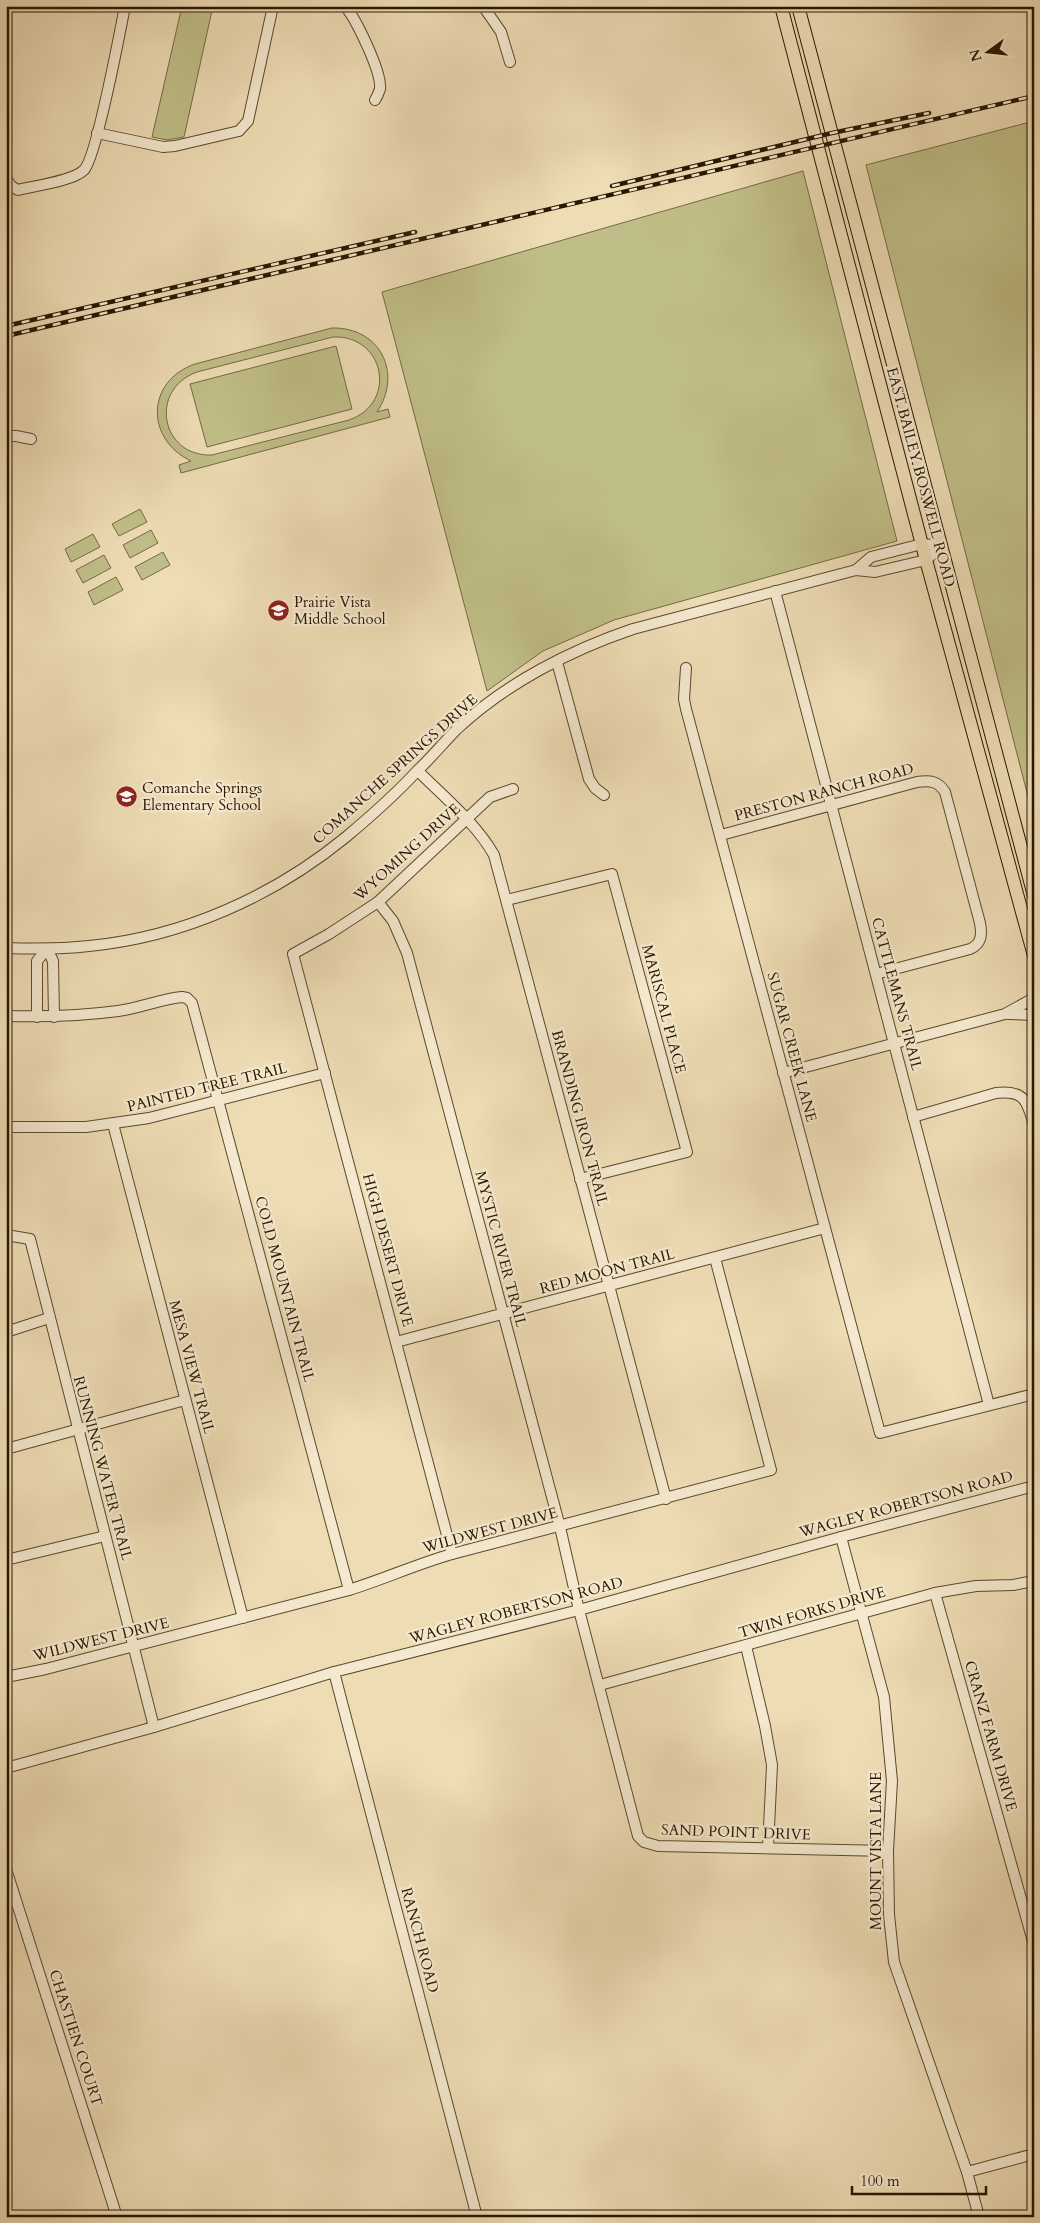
<svg xmlns="http://www.w3.org/2000/svg" width="1040" height="2223" font-family="Cardo,serif">
  <style>
    .green { fill: #c0be88; stroke: #746a44; fill-rule: evenodd }
    .lines { fill: none; stroke-linecap: round; stroke-linejoin: round }
    .minor-casing { stroke: #5a482d; stroke-width: 12 }
    .major-casing { stroke: #291700; stroke-width: 14 }
    .minor { stroke: #f4e8ce; stroke-width: 10 }
    .major { stroke: #eedcb4; stroke-width: 12 }
    .rail-casing { stroke: #291700; stroke-width: 4.5 }
    .rail { stroke: #f4e8ce; stroke-width: 2.5; stroke-dasharray: 8; stroke-linecap: butt }
    .labels { text-anchor: middle; dominant-baseline: central; stroke-width: 4.5; stroke-linejoin: round; paint-order: stroke }
    .street-label { font-size: 15px; fill: #291700; stroke: #f4e8ce }
    .poi-label { font-size: 15px; fill: #291700; stroke: #f4e8ce; text-anchor: start }
  </style>
  <rect width="100%" height="100%" fill="#eedcb4"/>
  <filter id="stains"><feTurbulence type="fractalNoise" baseFrequency=".004" numOctaves="4"/><feColorMatrix values="0 0 0 0 .2 0 0 0 0 .09 0 0 0 0 .02 0 0 0 .5 -.17"/></filter>
  <radialGradient id="worn" r=".72"><stop offset=".6" stop-color="#630" stop-opacity="0"/><stop offset="1" stop-color="#630" stop-opacity=".3"/></radialGradient>
  <g class="green">
    <polygon points="182,6 213,6 184,137 167,140 152,137"/>
    <polygon points="1034,121 1034,820 866,165"/>
    <polygon points="803,171 897,541 614,620 543,651 487,691 382,292"/>
    <path d="M332 328C380 327 403 373 377 412L388 409 390 417 181 473 179 465 191 461C145 439 146 381 195 364ZM333 337C385 335 398 403 349 420L212 455C161 457 148 390 197 372Z"/>
    <polygon points="336,346 352,409 207,447 190,384"/>
    <polygon points="140,509 147,522 119,536 112,524"/>
    <polygon points="151,530 158,543 130,558 123,545"/>
    <polygon points="93,534 100,547 71,562 65,549"/>
    <polygon points="163,552 170,565 142,580 135,567"/>
    <polygon points="104,555 111,568 83,583 76,570"/>
    <polygon points="116,577 123,590 94,605 88,592"/>
  </g>
  <g class="lines">
    <defs>
      <g id="minor">
        <path d="M345 6C356 19 382 72 380 89 379 92 377 97 375 100"/>
        <polyline points="483,6 501,32 510,62"/>
        <polyline points="97,133 163,147 175,146 239,131 248,121 273,6"/>
        <path d="M6 178 11 186 18 190C34 186 73 181 84 170 96 158 120 32 125 6"/>
        <polyline points="6,436 16,436 31,439"/>
        <polyline points="856,570 871,557 922,544 942,546"/>
        <polyline points="775,591 989,1405"/>
        <polyline points="557,662 589,779 595,788 604,795"/>
        <polyline points="686,668 684,699 686,709 880,1433 1034,1394"/>
        <path d="M418 771C444 797 476 823 494 855L666 1499"/>
        <path d="M721 835 917 782C930 780 938 781 945 792L980 923C982 934 982 944 970 949L876 974"/>
        <polyline points="507,900 612,874 687,1152 580,1179"/>
        <polyline points="378,902 393,921 407,953 560,1527 579,1610 638,1836 644,1842 658,1846 888,1851"/>
        <path d="M6 948C34 949 62 949 89 946 183 937 274 896 346 837 371 816 396 794 418 770 432 757 444 742 457 729 506 683 571 650 633 629L856 570 875 572 926 560 942 546"/>
        <polyline points="1009,1014 1034,1015"/>
        <path d="M6 1016C44 1017 81 1016 118 1011 140 1008 161 999 182 997L187 998 192 1003 349 1590"/>
        <polyline points="37,1017 37,961 47,949 53,961 54,1017"/>
        <polyline points="783,1073 1005,1014 1034,998"/>
        <path d="M913 1117 996 1093C1024 1090 1027 1100 1034 1125"/>
        <polyline points="113,1124 243,1618"/>
        <polyline points="6,1127 86,1127 149,1118 325,1073"/>
        <polyline points="6,1235 30,1239 154,1727"/>
        <polyline points="6,1332 49,1318"/>
        <polyline points="396,1342 825,1228"/>
        <polyline points="6,1449 185,1400"/>
        <polyline points="841,1537 884,1697 892,1781 888,1851 889,1915 894,1962 967,2172 979,2217"/>
        <polyline points="452,1554 293,954 329,934 378,902 490,797 513,789"/>
        <polyline points="6,1560 105,1536"/>
        <polyline points="935,1593 1034,1945"/>
        <polyline points="746,1646 765,1726 772,1765 768,1848"/>
        <polyline points="334,1672 477,2217"/>
        <path d="M6 1677 46 1669 349 1590C384 1579 417 1564 452 1554L771 1470 715 1258"/>
        <polyline points="600,1685 935,1593 976,1586 1013,1585 1034,1581"/>
        <polyline points="6,1768 154,1727 334,1672 579,1610 841,1537 1034,1486"/>
        <polyline points="6,1869 117,2217"/>
        <polyline points="967,2172 1034,2154"/>
      </g>
      <g id="major">
        <polyline points="781,6 926,560 1034,956"/>
        <polyline points="798,6 1034,896"/>
      </g>
    </defs>
    <use href="#minor" class="minor-casing"/>
    <use href="#major" class="major-casing"/>
    <use href="#minor" class="minor"/>
    <use href="#major" class="major"/>
    <defs>
      <g id="rail">
        <polyline points="612,186 832,133 929,113"/>
        <polyline points="6,326 415,232"/>
        <polyline points="6,336 1034,96"/>
      </g>
    </defs>
    <use href="#rail" class="rail-casing"/>
    <use href="#rail" class="rail"/>
  </g>
  <defs>
    <symbol id="school-disc" viewBox="-11 -11 22 22"><circle r="9.5" fill="#8f2418" stroke="#f4e8ce"/><path d="M0-5L7-2L0 1L-7-2ZM-4 1L0 2.5L4 1V4Q0 6-4 4Z" fill="#fff"/></symbol>
  </defs>
  <g fill-rule="evenodd">
    <use href="#school-disc" x="266" y="598" width="25" height="25"/>
    <use href="#school-disc" x="114" y="784" width="25" height="25"/>
  </g>
  <g class="labels">
    <g class="street-label">
      <text transform="translate(921 477) rotate(75)">EAST BAILEY BOSWELL ROAD</text>
      <text transform="translate(395 769) rotate(-42)">COMANCHE SPRINGS DRIVE</text>
      <text transform="translate(824 792) rotate(-15)">PRESTON RANCH ROAD</text>
      <text transform="translate(407 852) rotate(-42)">WYOMING DRIVE</text>
      <text transform="translate(897 994) rotate(75)">CATTLEMANS TRAIL</text>
      <text transform="translate(664 1009) rotate(75)">MARISCAL PLACE</text>
      <text transform="translate(792 1047) rotate(75)">SUGAR CREEK LANE</text>
      <text transform="translate(207 1087) rotate(-14)">PAINTED TREE TRAIL</text>
      <text transform="translate(580 1118) rotate(75)">BRANDING IRON TRAIL</text>
      <text transform="translate(501 1249) rotate(75)">MYSTIC RIVER TRAIL</text>
      <text transform="translate(388 1250) rotate(75)">HIGH DESERT DRIVE</text>
      <text transform="translate(607 1271) rotate(-15)">RED MOON TRAIL</text>
      <text transform="translate(285 1289) rotate(75)">COLD MOUNTAIN TRAIL</text>
      <text transform="translate(192 1367) rotate(75)">MESA VIEW TRAIL</text>
      <text transform="translate(103 1468) rotate(75)">RUNNING WATER TRAIL</text>
      <text transform="translate(906 1504) rotate(-15)">WAGLEY ROBERTSON ROAD</text>
      <text transform="translate(490 1530) rotate(-15)">WILDWEST DRIVE</text>
      <text transform="translate(516 1610) rotate(-15)">WAGLEY ROBERTSON ROAD</text>
      <text transform="translate(812 1612) rotate(-16)">TWIN FORKS DRIVE</text>
      <text transform="translate(101 1639) rotate(-14)">WILDWEST DRIVE</text>
      <text transform="translate(991 1736) rotate(74)">CRANZ FARM DRIVE</text>
      <text transform="translate(736 1832) rotate(2)">SAND POINT DRIVE</text>
      <text transform="translate(876 1851) rotate(-90)">MOUNT VISTA LANE</text>
      <text transform="translate(420 1940) rotate(75)">RANCH ROAD</text>
      <text transform="translate(76 2038) rotate(72)">CHASTIEN COURT</text>
    </g>
    <g class="poi-label">
      <text x="294" y="602">Prairie Vista<tspan x="294" dy="17">Middle School</tspan></text>
      <text x="142" y="788">Comanche Springs<tspan x="142" dy="17">Elementary School</tspan></text>
    </g>
  </g>
  <rect width="1040" height="2223" fill="none" stroke="#eedcb4" stroke-width="25"/>
  <rect x="8" y="8" width="1025" height="2208" fill="none" stroke="#291700" stroke-width="2.5"/>
  <rect x="12" y="12" width="1015" height="2198" fill="none" stroke="#291700"/>
  <g transform="translate(988 52) rotate(255)" stroke="#f4e8ce" stroke-width="4" paint-order="stroke">
  <path d="M0-4L9 19L0 12L-9 19Z" fill="#291700"/>
  <text y="-8" font-size="14" font-weight="bold" text-anchor="middle" fill="#291700">N</text>
  </g>
  <path d="M852 2186v8h134v-8" fill="none" stroke="#291700" stroke-width="2.5"/>
  <text x="860" y="2186" font-size="15" fill="#291700" stroke="#f4e8ce" stroke-width="4" paint-order="stroke">100 m</text>
  <rect width="100%" height="100%" filter="url(#stains)"/>
  <rect width="100%" height="100%" fill="url(#worn)"/>
</svg>
